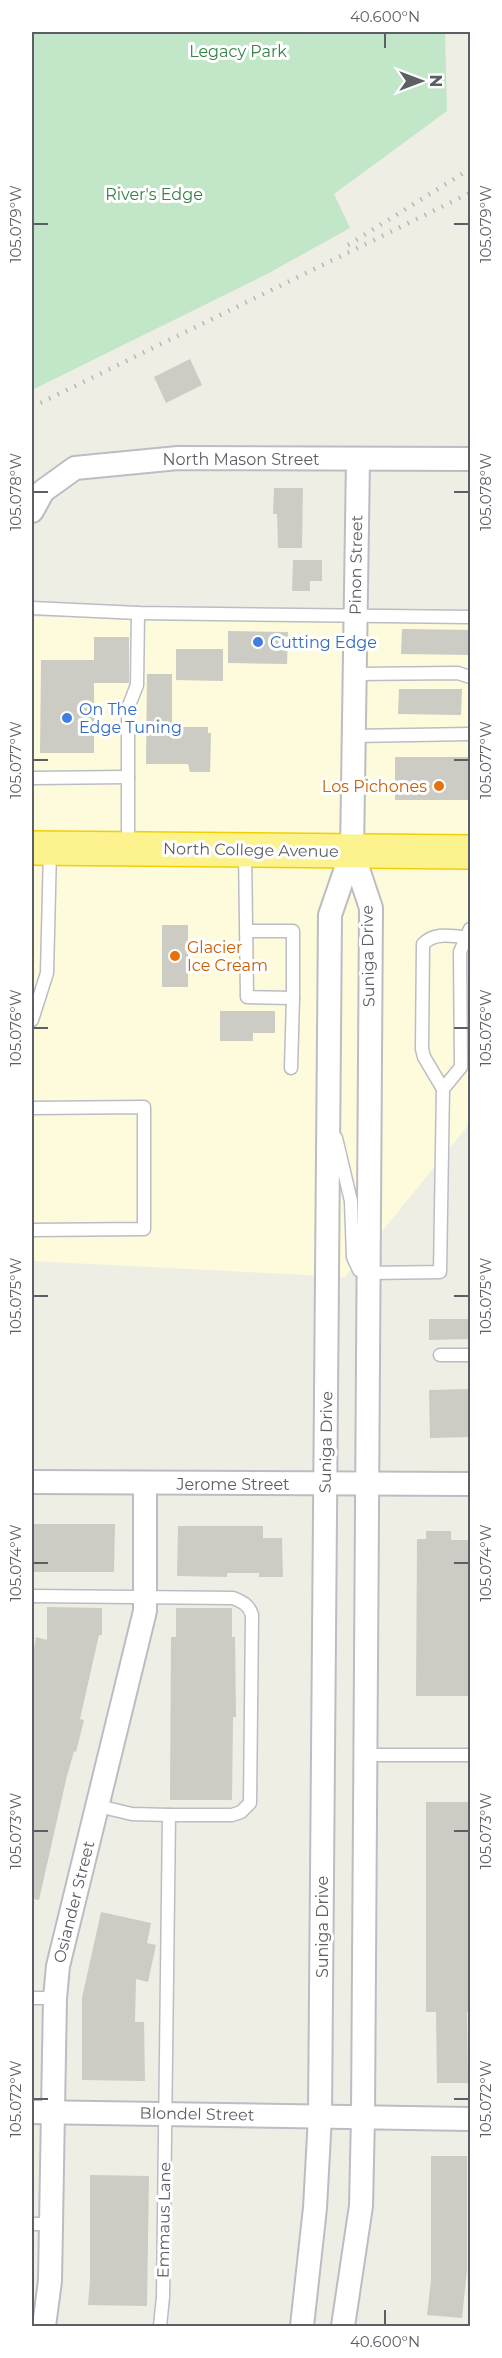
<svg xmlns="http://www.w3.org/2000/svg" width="502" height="2358" font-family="Montserrat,sans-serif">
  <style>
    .commercial { fill: #fdfbdb }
    .green { fill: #c1e6c8 }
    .building { fill: #cccbc4 }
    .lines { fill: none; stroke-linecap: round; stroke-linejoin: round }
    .lane-casing { stroke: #bcbdc3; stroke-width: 15 }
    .street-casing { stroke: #bcbdc3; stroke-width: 26 }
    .highway-casing { stroke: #f0d003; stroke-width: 36 }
    .lane { stroke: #fff; stroke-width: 12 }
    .street { stroke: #fff; stroke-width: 22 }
    .highway { stroke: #fcf38e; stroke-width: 33 }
    .rail { stroke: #b5b6b6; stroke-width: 4.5; stroke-dasharray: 1.5 8; stroke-linecap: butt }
    .ticks { fill: none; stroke: #5c5f65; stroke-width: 2 }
    .shop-dot { fill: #3f7fe0; stroke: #fff; stroke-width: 2 }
    .food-dot { fill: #e8710a; stroke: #fff; stroke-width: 2 }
    .labels { text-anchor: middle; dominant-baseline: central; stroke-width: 6; stroke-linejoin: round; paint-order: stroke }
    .park-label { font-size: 16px; fill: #358346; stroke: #fff }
    .street-label { font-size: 16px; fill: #5c5f65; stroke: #fff }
    .shop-label { font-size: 16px; fill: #366cbe; stroke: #fff; text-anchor: start }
    .food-label { font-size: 16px; fill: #c56008; stroke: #fff; text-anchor: end }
    .neatline { fill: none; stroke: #5c5f65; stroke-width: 2 }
    .ticks-label { font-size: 15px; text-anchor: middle; fill: #5c5f65 }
  </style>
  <rect width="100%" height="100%" fill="#efeee4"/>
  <polygon class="commercial" points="32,617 470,620 470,1123 345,1277 32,1261"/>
  <polygon class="green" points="32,32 445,32 447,111 334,194 350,228 267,274 32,390"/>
  <g class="building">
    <polygon points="190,359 202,385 166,403 154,377"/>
    <polygon points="274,488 303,488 302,548 278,548 277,514 273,514"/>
    <polygon points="293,560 322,560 322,581 310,581 310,591 292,591"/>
    <polygon points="402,629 471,630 471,655 401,654"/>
    <polygon points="228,631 288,632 287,664 228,663"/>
    <polygon points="94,637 129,637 129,683 94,683 94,753 40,753 41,660 94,660"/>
    <polygon points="176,649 223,649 223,681 176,680"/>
    <polygon points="147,674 172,674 172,727 208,727 208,733 211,733 210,772 190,772 188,764 146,764"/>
    <polygon points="399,689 462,689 461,715 398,714"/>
    <rect x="395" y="757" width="76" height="43"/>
    <rect x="162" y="925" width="26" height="62"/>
    <polygon points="220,1011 275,1011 275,1033 253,1033 253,1041 220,1041"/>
    <polygon points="429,1319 471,1319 471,1339 429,1340"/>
    <polygon points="471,1389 471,1437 430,1438 429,1390"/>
    <polygon points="32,1524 115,1524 114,1572 32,1572"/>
    <polygon points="178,1526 263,1526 263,1538 282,1538 283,1577 259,1577 259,1573 227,1573 227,1577 177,1576"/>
    <polygon points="426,1531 451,1531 451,1540 471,1540 471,1696 416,1696 417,1539 426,1539"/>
    <polygon points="47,1607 102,1608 102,1635 99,1635 80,1719 84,1720 76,1752 74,1751 66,1780 39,1900 32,1899 32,1659 36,1637 47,1640"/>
    <polygon points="176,1608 232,1608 232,1637 235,1637 236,1717 233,1717 232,1800 170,1800 171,1637 176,1637"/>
    <polygon points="426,1802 471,1802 471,2012 467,2012 468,2083 437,2083 436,2012 426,2012"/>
    <polygon points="101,1912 151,1923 147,1943 156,1945 148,1982 136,1979 135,2022 144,2022 145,2081 82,2080 82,1998"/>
    <polygon points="431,2156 467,2156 467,2270 462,2318 427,2315 431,2281"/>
    <polygon points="90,2175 149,2176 147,2306 88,2305 90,2280"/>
  </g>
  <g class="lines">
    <defs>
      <g id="lane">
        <polyline points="32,608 138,613 470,617"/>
        <polyline points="355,674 458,673 470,677"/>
        <polyline points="353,736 470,734"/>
        <polyline points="32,778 128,777"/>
        <polyline points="128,848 128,708 137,685 138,613"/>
        <polyline points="245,851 247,997 293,998 293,931 247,931"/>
        <polyline points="32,1020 47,973 50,850"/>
        <polyline points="291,1068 293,998"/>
        <path d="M443 1089 424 1057 422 1049 423 944C435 932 450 936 465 937"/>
        <polyline points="32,1108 144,1107 144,1229 32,1230"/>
        <polyline points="336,1138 351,1201 353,1257 359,1270 368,1273 440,1272 443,1089 461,1067 460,952 470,929"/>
        <polyline points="440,1355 470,1355"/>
        <path d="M32 1596 233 1598C243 1602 249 1605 252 1615L250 1803 241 1812 232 1815H169L163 2297 160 2326"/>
        <polyline points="365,1755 470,1755"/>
        <polyline points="98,1806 132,1814 169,1815"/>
        <polyline points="32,1998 55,1998"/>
        <polyline points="32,2224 51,2224"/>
      </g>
      <g id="street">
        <polyline points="32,511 43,491 75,468 178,458 470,459"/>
        <polyline points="32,1482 470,1484"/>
        <polyline points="32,2112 470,2119"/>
        <polyline points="44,2326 50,2281 55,1998 58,1966 145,1611 145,1483"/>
        <polyline points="302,2326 315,2208 320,2116 330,915 352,851 358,459"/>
        <polyline points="343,2326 361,2206 363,2116 371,908 352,851"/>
      </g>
      <polyline id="highway" points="32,848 470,852"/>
    </defs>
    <use href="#lane" class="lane-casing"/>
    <use href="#street" class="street-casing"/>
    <use href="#highway" class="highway-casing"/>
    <use href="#lane" class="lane"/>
    <use href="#street" class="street"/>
    <use href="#highway" class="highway"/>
    <g class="rail">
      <polyline points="348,245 470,169"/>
      <polyline points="32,407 470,193"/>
    </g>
  </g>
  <path class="ticks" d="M385 33V48M33 224H48M454 224H469M33 492H48M454 492H469M33 760H48M454 760H469M33 1028H48M454 1028H469M33 1296H48M454 1296H469M33 1563H48M454 1563H469M33 1831H48M454 1831H469M33 2099H48M454 2099H469M385 2310V2325"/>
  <g class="shop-dot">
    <circle cx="258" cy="642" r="6"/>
    <circle cx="67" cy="718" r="6"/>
  </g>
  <g class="food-dot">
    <circle cx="439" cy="786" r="6"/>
    <circle cx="175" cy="956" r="6"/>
  </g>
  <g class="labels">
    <g class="park-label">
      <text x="238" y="51">Legacy Park</text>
      <text x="154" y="194">River's Edge</text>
    </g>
    <g class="street-label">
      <text x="241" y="459">North Mason Street</text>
      <text transform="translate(356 565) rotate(-89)">Pinon Street</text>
      <text transform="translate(251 850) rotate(1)">North College Avenue</text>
      <text transform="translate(368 956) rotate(-91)">Suniga Drive</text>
      <text transform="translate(326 1442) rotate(-89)">Suniga Drive</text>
      <text x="233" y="1484">Jerome Street</text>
      <text transform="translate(74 1902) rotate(-76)">Osiander Street</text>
      <text transform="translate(322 1927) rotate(-90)">Suniga Drive</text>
      <text transform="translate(197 2114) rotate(1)">Blondel Street</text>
      <text transform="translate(164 2220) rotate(-89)">Emmaus Lane</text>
    </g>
    <g class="shop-label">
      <text x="270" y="642">Cutting Edge</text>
      <text x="79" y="709">On The<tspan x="79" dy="18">Edge Tuning</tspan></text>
    </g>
    <g class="food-label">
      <text x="427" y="786">Los Pichones</text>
      <text x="187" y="947" text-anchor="start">Glacier<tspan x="187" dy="18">Ice Cream</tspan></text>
    </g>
  </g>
  <rect width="502" height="2358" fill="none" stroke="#ffffff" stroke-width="66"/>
  <g transform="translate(421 81) rotate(90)" stroke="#ffffff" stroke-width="4.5" paint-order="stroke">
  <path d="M0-4.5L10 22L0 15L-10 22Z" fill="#5c5f65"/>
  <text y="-9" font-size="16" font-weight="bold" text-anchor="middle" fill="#5c5f65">N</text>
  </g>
  <rect x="33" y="33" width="436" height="2292" class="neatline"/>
  <g class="ticks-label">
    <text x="385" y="22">40.600°N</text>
    <text transform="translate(486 224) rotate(-90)" y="5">105.079°W</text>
    <text transform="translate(16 224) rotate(-90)" y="5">105.079°W</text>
    <text transform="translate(16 492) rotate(-90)" y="5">105.078°W</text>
    <text transform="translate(486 492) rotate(-90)" y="5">105.078°W</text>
    <text transform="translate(16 760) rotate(-90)" y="5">105.077°W</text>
    <text transform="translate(486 760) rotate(-90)" y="5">105.077°W</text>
    <text transform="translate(486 1028) rotate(-90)" y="5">105.076°W</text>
    <text transform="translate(16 1028) rotate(-90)" y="5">105.076°W</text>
    <text transform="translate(486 1296) rotate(-90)" y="5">105.075°W</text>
    <text transform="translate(16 1296) rotate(-90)" y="5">105.075°W</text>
    <text transform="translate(16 1563) rotate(-90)" y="5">105.074°W</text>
    <text transform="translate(486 1563) rotate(-90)" y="5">105.074°W</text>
    <text transform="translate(16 1831) rotate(-90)" y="5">105.073°W</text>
    <text transform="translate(486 1831) rotate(-90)" y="5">105.073°W</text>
    <text transform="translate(16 2099) rotate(-90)" y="5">105.072°W</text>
    <text transform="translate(486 2099) rotate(-90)" y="5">105.072°W</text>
    <text x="385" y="2347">40.600°N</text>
  </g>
</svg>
